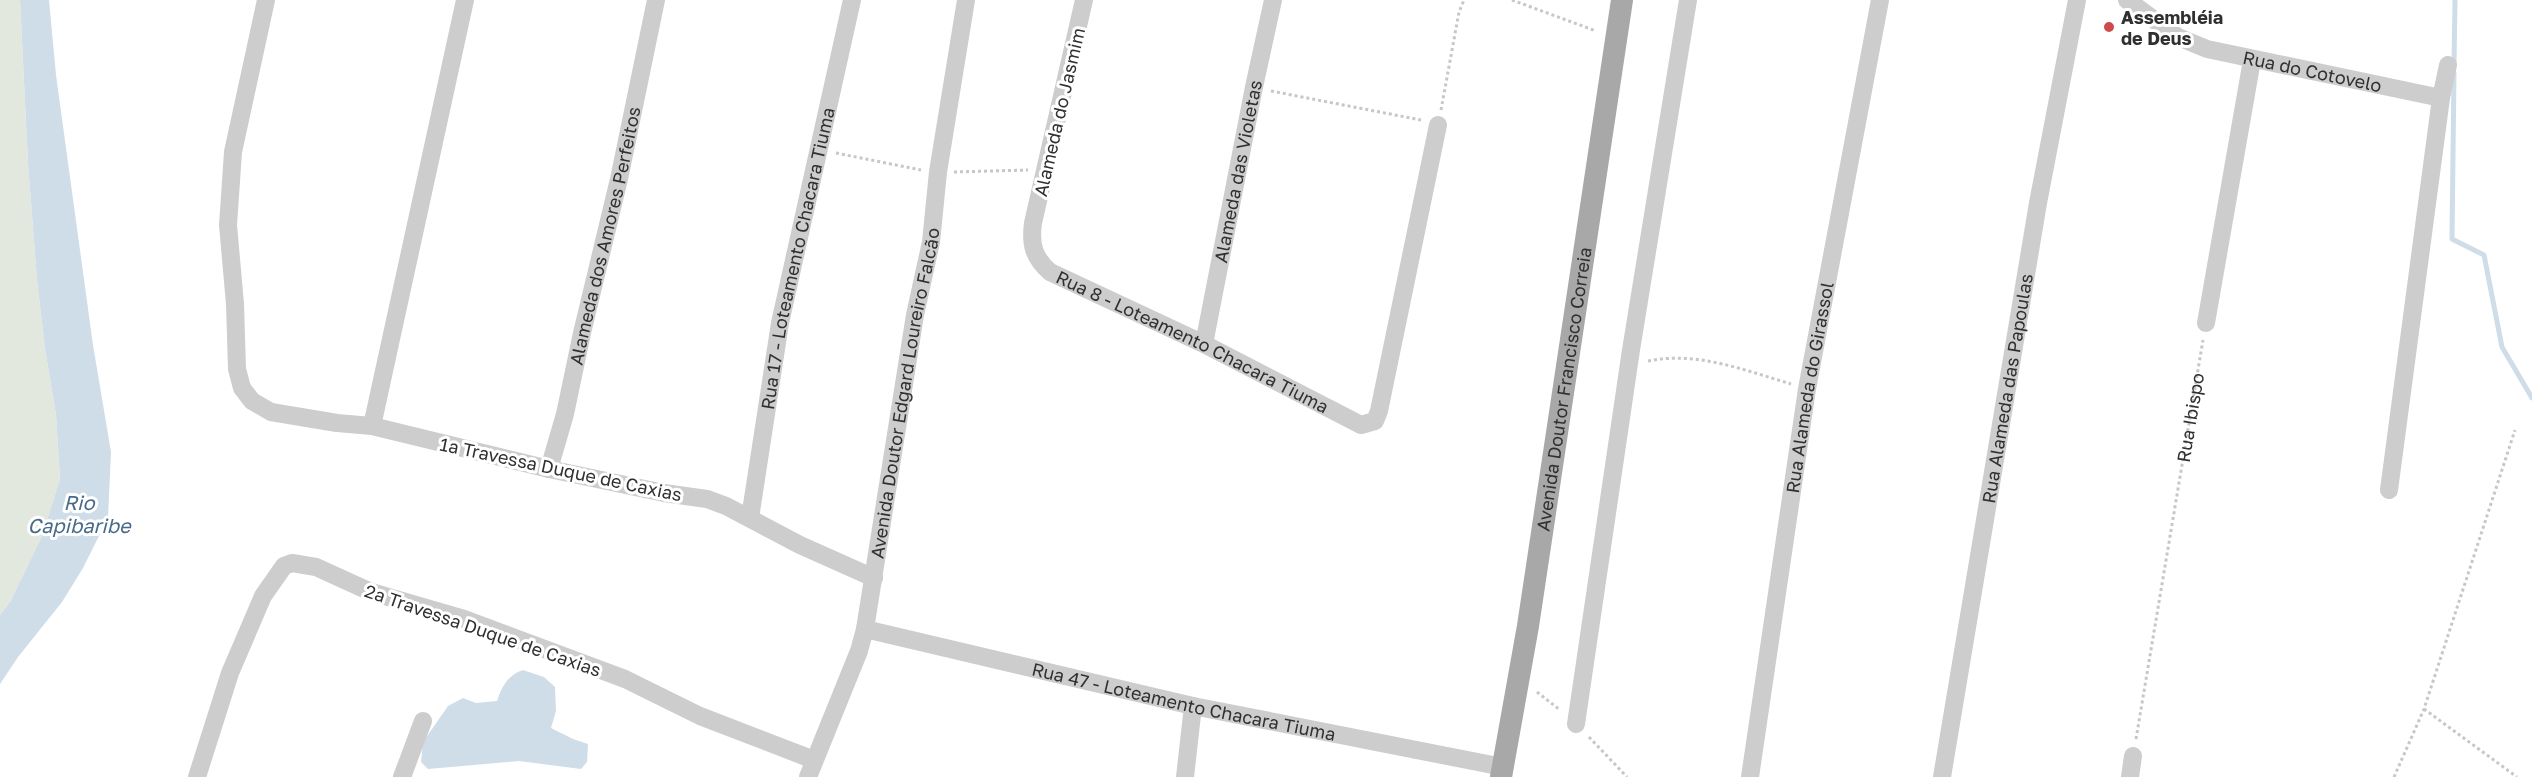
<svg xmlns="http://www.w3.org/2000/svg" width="2532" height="777" font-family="'Golos Text',sans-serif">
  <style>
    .green { fill: #e2e8dd }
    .water { fill: #cfdde9 }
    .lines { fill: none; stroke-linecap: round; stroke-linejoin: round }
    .stream { stroke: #cfdde9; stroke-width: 5 }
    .path { stroke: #c7c7c7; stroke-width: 3; stroke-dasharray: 3 3; stroke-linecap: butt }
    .minor { stroke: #cdcdcd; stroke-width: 18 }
    .major { stroke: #a8a8a8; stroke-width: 22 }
    .poi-dot { fill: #d0494b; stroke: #fff; stroke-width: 2 }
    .labels { text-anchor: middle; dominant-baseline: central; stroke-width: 6; stroke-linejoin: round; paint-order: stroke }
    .poi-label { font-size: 18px; font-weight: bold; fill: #303030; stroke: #fff; text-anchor: start }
    .street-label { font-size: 18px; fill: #303030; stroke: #fff }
    .water-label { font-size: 20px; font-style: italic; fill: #486b89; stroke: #fff }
  </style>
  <rect width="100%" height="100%" fill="#fff"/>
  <polygon class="green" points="0,0 20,0 28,164 37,280 45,349 56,415 60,479 42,536 10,602 0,615"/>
  <g class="water">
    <polygon points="20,0 49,0 56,75 93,345 111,452 108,518 83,568 62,602 18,657 0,684 0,615 10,602 42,536 60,479 56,415 45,349 37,280 28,164"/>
    <path d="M523 670 544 677 555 687 556 711 551 728 573 739 588 744 587 762 581 769 519 761 428 769 421 762 423 742 448 706 463 698 476 703 497 701C502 686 508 675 523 670Z"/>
  </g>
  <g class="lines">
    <g class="stream">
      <polyline points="2454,64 2455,0"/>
      <polyline points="2454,73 2452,239 2484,255 2502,347 2532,398"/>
    </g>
    <g class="path">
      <polyline points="1512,0 1596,31"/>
      <polyline points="1271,91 1421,120"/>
      <polyline points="1441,110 1459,12 1464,0"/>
      <polyline points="836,153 921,170"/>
      <polyline points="954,172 1028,170"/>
      <path d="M1648 361C1697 351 1744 370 1791 384"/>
      <polyline points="1537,692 1560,710"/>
      <polyline points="2424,709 2517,777"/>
      <polyline points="1589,737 1627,777"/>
      <path id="s1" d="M2136 739 2203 340"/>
      <polyline points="2394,777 2424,709 2515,430"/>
    </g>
    <g class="minor">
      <polyline points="266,0 233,152 228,225 235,304 237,369 242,388 252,401 271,412 337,423 372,426 549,469 664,493 707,499 726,506 800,545 874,578"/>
      <path id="s2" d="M1084 0 1033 223C1030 245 1034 258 1050 272L1204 344 1361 425 1375 421 1379 411 1438 125"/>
      <path id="s3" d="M2127 0 2178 37 2207 49 2441 98"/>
      <polyline points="2206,323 2252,60"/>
      <path id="s4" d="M1204 344 1254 87 1273 0"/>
      <polyline points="372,426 465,0"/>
      <path id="s5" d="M549 469 565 414 582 333 619 179 656 0"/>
      <polyline points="2389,490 2441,98 2448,65"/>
      <path id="s6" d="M750 518 780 323 852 0"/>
      <path id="s7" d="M865 629 1193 706 1503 767"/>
      <polyline points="1576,724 1631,350 1688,0"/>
      <polyline points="197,777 230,673 263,596 284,566 292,563 316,567 371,592 464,619 625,679 700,716 814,760"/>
      <polyline points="402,777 423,721"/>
      <path id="s8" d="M808 777 859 651 865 629 915 315 931 242 938 172 966 0"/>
      <polyline points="1185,777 1193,706"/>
      <path id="s9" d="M1750 777 1807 389 1880 0"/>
      <path id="s10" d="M1942 777 2038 203 2077 0"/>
      <polyline points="2130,777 2133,756"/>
    </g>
    <path class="major" id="s11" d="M1501 777 1528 626 1622 0"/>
  </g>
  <circle class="poi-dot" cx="2109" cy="27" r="6"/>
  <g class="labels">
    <g class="poi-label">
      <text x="2121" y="17">Assembléia<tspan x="2121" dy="21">de Deus</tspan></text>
    </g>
    <g class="street-label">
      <text stroke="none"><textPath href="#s3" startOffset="202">Rua do Cotovelo</textPath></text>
      <text transform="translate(1059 112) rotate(-77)">Alameda do Jasmim</text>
      <text stroke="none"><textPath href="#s4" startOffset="176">Alameda das Violetas</textPath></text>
      <text stroke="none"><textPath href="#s5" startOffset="240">Alameda dos Amores Perfeitos</textPath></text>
      <text stroke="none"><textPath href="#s6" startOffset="264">Rua 17 - Loteamento Chacara Tiuma</textPath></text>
      <text stroke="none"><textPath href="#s2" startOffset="442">Rua 8 - Loteamento Chacara Tiuma</textPath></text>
      <text stroke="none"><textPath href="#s9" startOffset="394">Rua Alameda do Girassol</textPath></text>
      <text stroke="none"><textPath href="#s10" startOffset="394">Rua Alameda das Papoulas</textPath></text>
      <text stroke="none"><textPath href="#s11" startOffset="393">Avenida Doutor Francisco Correia</textPath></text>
      <text stroke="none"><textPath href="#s8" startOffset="398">Avenida Doutor Edgard Loureiro Falcão</textPath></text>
      <text stroke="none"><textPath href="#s1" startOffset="326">Rua Ibispo</textPath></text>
      <text transform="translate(561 469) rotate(12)">1ª Travessa Duque de Caxias</text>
      <text transform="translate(483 630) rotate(19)">2ª Travessa Duque de Caxias</text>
      <text stroke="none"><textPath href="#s7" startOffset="327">Rua 47 - Loteamento Chacara Tiuma</textPath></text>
    </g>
    <g class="water-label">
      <text x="79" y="502">Rio<tspan x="79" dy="23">Capibaribe</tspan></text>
    </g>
  </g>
</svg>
